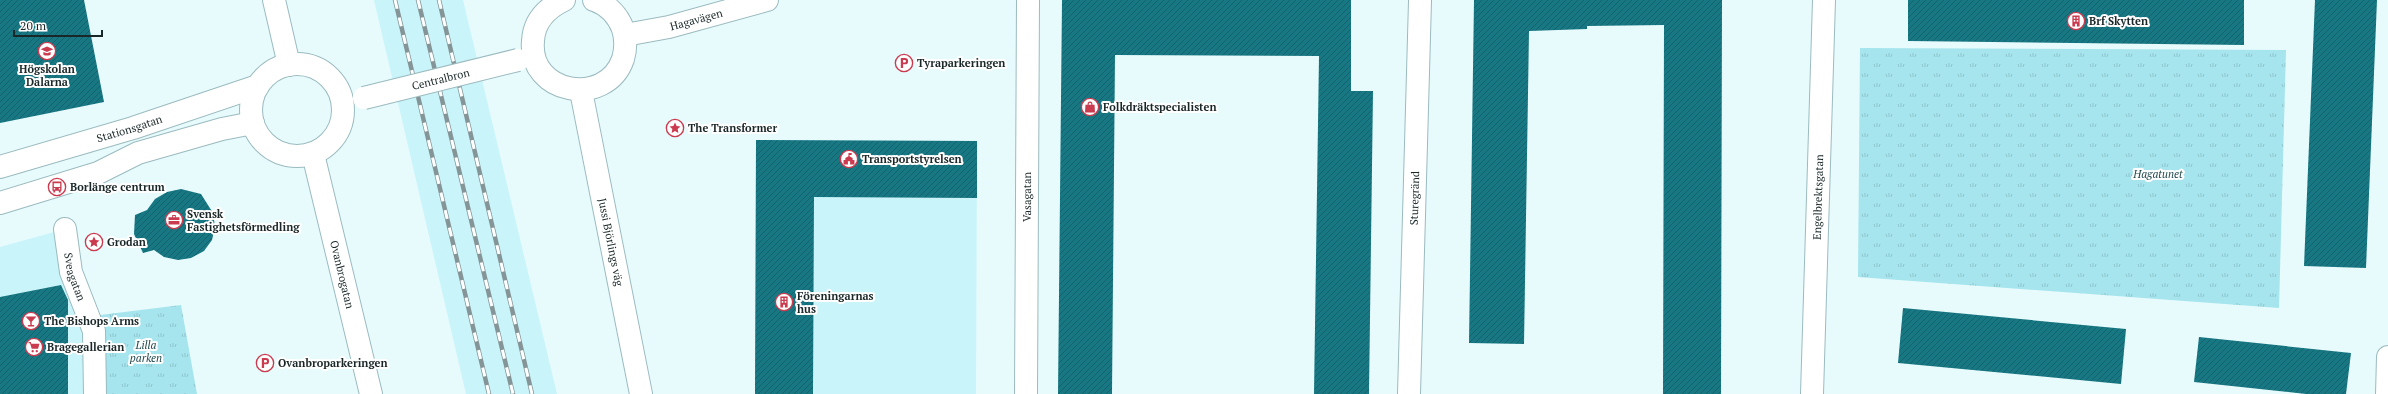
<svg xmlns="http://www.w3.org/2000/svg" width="2388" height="394" font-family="'PT Serif',serif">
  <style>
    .built { fill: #c9f4f9 }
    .park { fill: url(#park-tufts) }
    .building { fill: url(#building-hatch) }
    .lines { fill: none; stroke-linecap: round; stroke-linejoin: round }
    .minor-casing { stroke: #9bbbbf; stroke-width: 24 }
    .minor { stroke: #fff; stroke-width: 22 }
    .rail-casing { stroke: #859597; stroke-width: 4.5 }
    .rail { stroke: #fff; stroke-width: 3; stroke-dasharray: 9; stroke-linecap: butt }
    .minor-bridge-casing { stroke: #9bbbbf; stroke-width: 24; stroke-linecap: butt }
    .minor-bridge { stroke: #fff; stroke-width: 22 }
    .labels { text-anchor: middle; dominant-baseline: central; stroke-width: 4; stroke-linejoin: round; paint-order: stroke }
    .street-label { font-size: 11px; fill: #1a2728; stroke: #fff }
    .poi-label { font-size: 11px; font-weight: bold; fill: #1a2728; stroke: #fff; text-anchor: start }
    .park-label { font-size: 11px; font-style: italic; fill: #214a4f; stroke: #fff }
  </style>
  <defs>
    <pattern id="park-tufts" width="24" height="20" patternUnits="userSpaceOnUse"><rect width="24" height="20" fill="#a6e5ed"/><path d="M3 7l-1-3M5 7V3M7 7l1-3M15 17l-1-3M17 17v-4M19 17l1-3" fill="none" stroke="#8ec4cb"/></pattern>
    <pattern id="building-hatch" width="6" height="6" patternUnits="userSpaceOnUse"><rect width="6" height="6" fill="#177883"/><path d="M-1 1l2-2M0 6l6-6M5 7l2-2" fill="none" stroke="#14626b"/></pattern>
  </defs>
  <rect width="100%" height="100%" fill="#e7fbfd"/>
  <g class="built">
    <polygon points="374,0 463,0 557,394 466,394"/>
    <polygon points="757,140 977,141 976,394 755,394"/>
    <polygon points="65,229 94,331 95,394 0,394 0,247"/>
  </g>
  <g class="park">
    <polygon points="1860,48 2286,50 2279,308 1858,277"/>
    <polygon points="181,305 197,394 94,394 92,316"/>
  </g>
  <g class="building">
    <polygon points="0,0 84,0 104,102 0,123"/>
    <polygon points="1062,0 1351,0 1351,91 1373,91 1369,394 1314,394 1319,56 1115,55 1112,394 1058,394"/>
    <polygon points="1474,0 1722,0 1721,394 1663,394 1664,25 1587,26 1587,29 1529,31 1524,344 1469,343"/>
    <polygon points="1908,0 2244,0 2244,45 1908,41"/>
    <polygon points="2315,0 2377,0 2366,268 2304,266"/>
    <polygon points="756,140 977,141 977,198 814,197 813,394 755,394"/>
    <polygon points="181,189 201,194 213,213 215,227 212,240 204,251 191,258 178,260 164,257 154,250 143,253 134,234 135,215 147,210 155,199 167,192"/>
    <polygon points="61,285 68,300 68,394 0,394 0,297"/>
    <polygon points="1903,308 2126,329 2121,384 1898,363"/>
    <polygon points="2199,337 2351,353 2346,394 2306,394 2194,382"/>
  </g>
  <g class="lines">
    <defs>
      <g id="minor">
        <polyline points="274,0 289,65"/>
        <path d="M564 0C547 8 534 21 533 41 528 94 606 108 623 59 626 49 626 39 623 29 618 16 608 5 594 0"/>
        <path id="s1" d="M625 35 669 27 767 0"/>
        <circle cx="297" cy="110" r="46"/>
        <path id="s2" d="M581 91 641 394"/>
        <path id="s3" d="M313 154 371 394"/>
        <path id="s4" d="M0 167 133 128 258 86"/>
        <polyline points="0,203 98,173 138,153 222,129 253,123"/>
        <path id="s5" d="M65 229 71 272 94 331 95 394"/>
        <path id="s6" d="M1026 394 1028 0"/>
        <path id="s7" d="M1409 394 1420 1"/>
        <path id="s8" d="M1812 394 1824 0"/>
        <polyline points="2387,394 2388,357"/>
      </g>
    </defs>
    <use href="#minor" class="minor-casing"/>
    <use href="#minor" class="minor"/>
    <defs>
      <g id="rail">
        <polyline points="395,0 489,394"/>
        <polyline points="418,0 513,394"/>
        <polyline points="439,0 532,394"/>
      </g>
    </defs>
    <use href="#rail" class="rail-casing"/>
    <use href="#rail" class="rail"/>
    <defs>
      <g id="minor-bridge">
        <path id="s9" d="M364 98 518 60"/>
      </g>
    </defs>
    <use href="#minor-bridge" class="minor-bridge-casing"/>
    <use href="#minor-bridge" class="minor-bridge"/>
  </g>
  <defs>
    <symbol id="building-ring" viewBox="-11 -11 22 22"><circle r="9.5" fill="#fff" stroke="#cb3b50" stroke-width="1.5"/><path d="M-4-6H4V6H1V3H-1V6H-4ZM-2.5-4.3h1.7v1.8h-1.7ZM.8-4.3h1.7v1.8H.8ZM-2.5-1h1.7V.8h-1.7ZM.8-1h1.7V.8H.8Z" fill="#cb3b50"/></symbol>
    <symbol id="university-ring" viewBox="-11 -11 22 22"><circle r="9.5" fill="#fff" stroke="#cb3b50" stroke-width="1.5"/><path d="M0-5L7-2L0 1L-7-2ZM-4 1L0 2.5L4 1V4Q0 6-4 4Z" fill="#cb3b50"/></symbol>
    <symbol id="parking-ring" viewBox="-11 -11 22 22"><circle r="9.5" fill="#fff" stroke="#cb3b50" stroke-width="1.5"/><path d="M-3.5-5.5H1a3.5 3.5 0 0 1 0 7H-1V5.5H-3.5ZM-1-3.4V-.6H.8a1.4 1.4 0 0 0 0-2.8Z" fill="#cb3b50"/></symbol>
    <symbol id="shop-ring" viewBox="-11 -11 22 22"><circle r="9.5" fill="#fff" stroke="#cb3b50" stroke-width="1.5"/><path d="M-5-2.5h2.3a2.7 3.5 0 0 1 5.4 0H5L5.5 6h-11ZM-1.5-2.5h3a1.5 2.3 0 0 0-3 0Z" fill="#cb3b50"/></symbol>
    <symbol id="sight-ring" viewBox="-11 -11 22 22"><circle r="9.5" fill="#fff" stroke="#cb3b50" stroke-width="1.5"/><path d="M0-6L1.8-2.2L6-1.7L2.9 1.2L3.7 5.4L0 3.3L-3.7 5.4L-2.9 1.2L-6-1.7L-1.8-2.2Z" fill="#cb3b50"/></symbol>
    <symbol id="civic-ring" viewBox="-11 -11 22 22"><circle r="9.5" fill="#fff" stroke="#cb3b50" stroke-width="1.5"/><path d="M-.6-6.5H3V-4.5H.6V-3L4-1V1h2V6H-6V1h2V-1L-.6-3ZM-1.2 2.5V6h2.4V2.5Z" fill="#cb3b50"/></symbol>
    <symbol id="bus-ring" viewBox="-11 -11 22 22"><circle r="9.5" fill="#fff" stroke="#cb3b50" stroke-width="1.5"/><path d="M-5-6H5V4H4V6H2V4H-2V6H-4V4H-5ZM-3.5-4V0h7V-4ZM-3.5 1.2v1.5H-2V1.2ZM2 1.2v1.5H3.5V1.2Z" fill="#cb3b50"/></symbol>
    <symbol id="office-ring" viewBox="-11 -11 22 22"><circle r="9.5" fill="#fff" stroke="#cb3b50" stroke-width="1.5"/><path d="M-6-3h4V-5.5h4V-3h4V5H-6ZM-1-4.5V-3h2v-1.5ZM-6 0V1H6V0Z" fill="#cb3b50"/></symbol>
    <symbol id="bar-ring" viewBox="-11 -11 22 22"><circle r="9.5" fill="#fff" stroke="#cb3b50" stroke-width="1.5"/><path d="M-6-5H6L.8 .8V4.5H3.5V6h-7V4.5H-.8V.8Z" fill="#cb3b50"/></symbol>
    <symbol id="supermarket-ring" viewBox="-11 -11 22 22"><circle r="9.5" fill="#fff" stroke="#cb3b50" stroke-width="1.5"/><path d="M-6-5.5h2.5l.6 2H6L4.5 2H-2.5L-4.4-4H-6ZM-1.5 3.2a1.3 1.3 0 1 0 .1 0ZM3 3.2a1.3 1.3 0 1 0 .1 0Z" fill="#cb3b50"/></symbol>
  </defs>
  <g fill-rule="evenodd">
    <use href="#building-ring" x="2066" y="11" width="20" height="20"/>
    <use href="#university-ring" x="37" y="41" width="20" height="20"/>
    <use href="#parking-ring" x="894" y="53" width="20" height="20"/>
    <use href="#shop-ring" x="1080" y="97" width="20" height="20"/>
    <use href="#sight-ring" x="665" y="118" width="20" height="20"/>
    <use href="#civic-ring" x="839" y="149" width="20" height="20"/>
    <use href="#bus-ring" x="47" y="177" width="20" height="20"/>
    <use href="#office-ring" x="164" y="210" width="20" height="20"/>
    <use href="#sight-ring" x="84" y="232" width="20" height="20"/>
    <use href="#building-ring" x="774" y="292" width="20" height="20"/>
    <use href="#bar-ring" x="21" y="311" width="20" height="20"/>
    <use href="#supermarket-ring" x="24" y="337" width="20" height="20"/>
    <use href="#parking-ring" x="255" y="353" width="20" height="20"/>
  </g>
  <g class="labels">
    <g class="street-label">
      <text stroke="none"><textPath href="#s1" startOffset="73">Hagavägen</textPath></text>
      <text stroke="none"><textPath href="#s9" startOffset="79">Centralbron</textPath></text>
      <text stroke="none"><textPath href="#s4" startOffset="135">Stationsgatan</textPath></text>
      <text stroke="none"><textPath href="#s6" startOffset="197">Vasagatan</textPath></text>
      <text stroke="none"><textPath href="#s8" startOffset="197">Engelbrektsgatan</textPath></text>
      <text stroke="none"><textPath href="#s7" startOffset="196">Sturegränd</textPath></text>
      <text stroke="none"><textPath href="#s2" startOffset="154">Jussi Björlings väg</textPath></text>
      <text stroke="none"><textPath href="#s3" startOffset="124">Ovanbrogatan</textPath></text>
      <text stroke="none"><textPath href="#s5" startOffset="49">Sveagatan</textPath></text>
    </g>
    <g class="poi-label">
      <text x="2089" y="21">Brf Skytten</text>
      <text x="917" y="63">Tyraparkeringen</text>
      <text x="47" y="69" text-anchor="middle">Högskolan<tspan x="47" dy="13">Dalarna</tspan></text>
      <text x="1103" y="107">Folkdräktspecialisten</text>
      <text x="688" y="128">The Transformer</text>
      <text x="862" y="159">Transportstyrelsen</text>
      <text x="70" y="187">Borlänge centrum</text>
      <text x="187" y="214">Svensk<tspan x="187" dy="13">Fastighetsförmedling</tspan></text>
      <text x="107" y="242">Grodan</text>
      <text x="797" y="296">Föreningarnas<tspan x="797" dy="13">hus</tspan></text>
      <text x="44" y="321">The Bishops Arms</text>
      <text x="47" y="347">Bragegallerian</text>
      <text x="278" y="363">Ovanbroparkeringen</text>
    </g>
    <g class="park-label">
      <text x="2158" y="174">Hagatunet</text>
      <text x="146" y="345">Lilla<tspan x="146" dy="13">parken</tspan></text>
    </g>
  </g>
  <path d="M14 30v6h88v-6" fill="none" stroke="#1a2728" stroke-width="2"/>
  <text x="20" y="30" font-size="12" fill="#1a2728" stroke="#ffffff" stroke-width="3" paint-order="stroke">20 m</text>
</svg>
